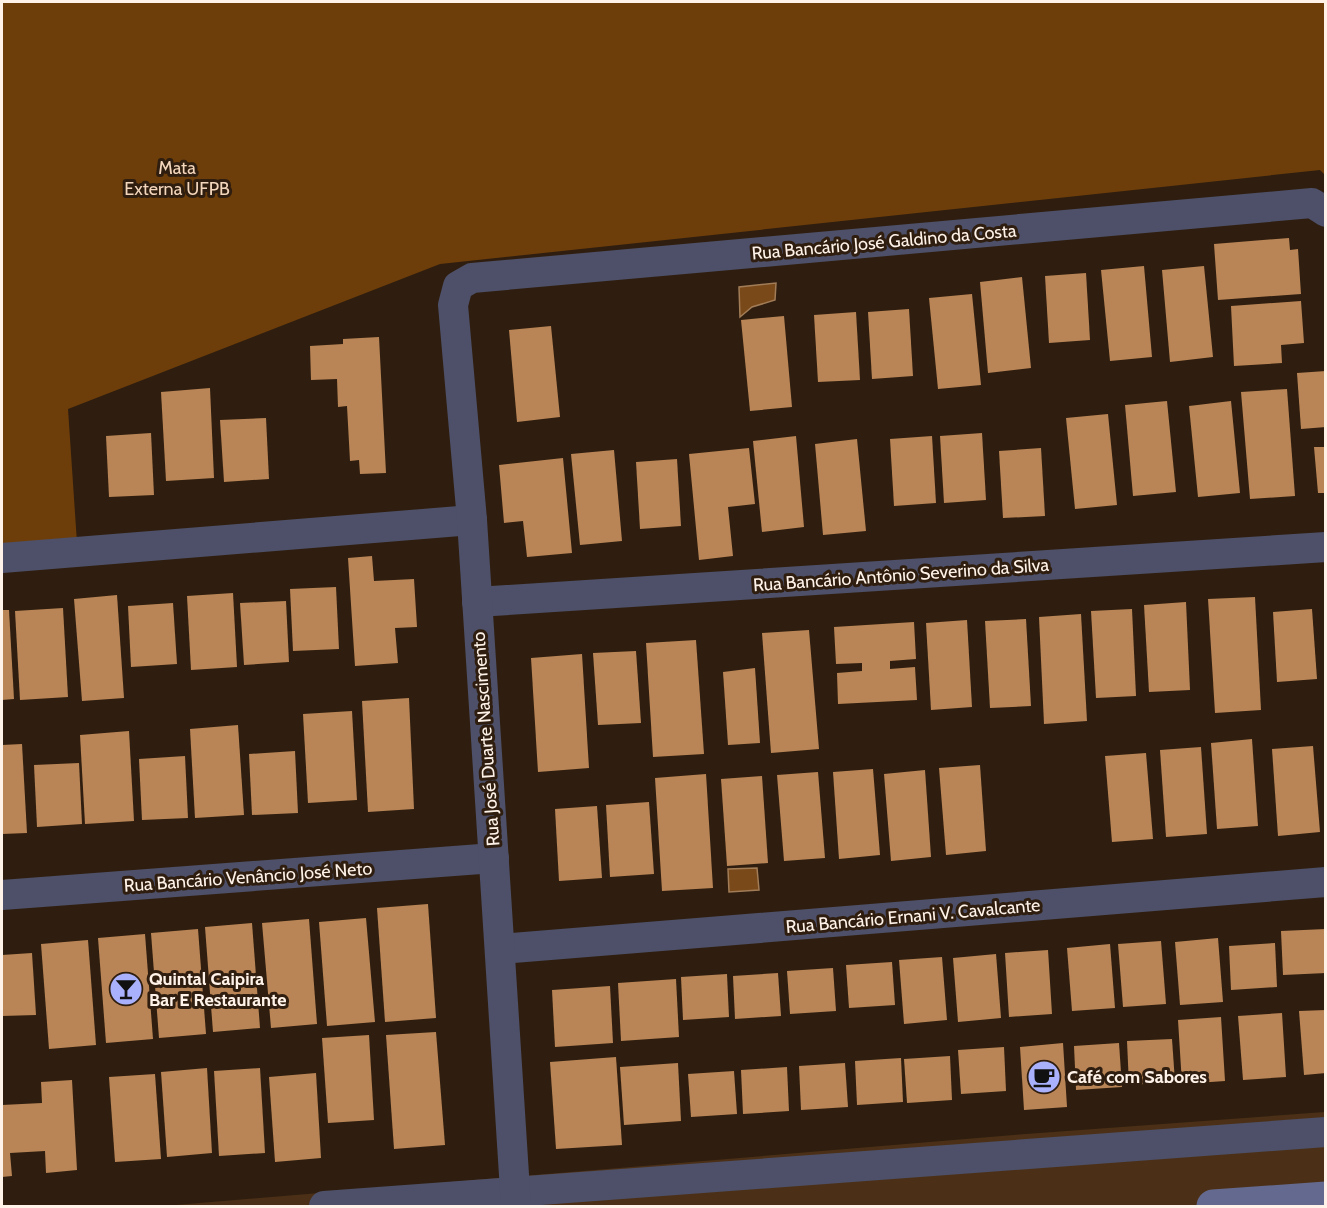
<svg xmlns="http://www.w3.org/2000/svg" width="1327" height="1208" font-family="Cabin,sans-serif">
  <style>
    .green { fill: #4b3017 }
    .forest { fill: #6e3e0a }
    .water { fill: #794919; stroke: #a17c57; stroke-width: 1.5 }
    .building { fill: #b98556 }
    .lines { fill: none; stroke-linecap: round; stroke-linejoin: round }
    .minor { stroke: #4d5068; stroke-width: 30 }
    .secondary { stroke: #64698f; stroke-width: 33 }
    .labels { text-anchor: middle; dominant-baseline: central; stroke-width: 6; stroke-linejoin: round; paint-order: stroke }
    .park-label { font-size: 18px; fill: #f4d6bc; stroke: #2f1e0f }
    .street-label { font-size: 18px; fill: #fff3e9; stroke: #2f1e0f }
    .poi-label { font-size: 18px; font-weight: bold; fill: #fff3e9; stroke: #2f1e0f; text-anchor: start }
  </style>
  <rect width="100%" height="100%" fill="#2f1e0f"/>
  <polygon class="green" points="1325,1112 1325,1206 164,1206 1014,1135"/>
  <polygon class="forest" points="2,2 1325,2 1325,175 1320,170 440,264 68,409 77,543 2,549"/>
  <g class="water">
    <polygon points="776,283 775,300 752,307 740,317 739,287"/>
    <polygon points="757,868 759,890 729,892 728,869"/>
  </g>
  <g class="building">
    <polygon points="1289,238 1290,250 1298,249 1301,294 1218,300 1214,244"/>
    <polygon points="1144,266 1152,357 1110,361 1101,270"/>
    <polygon points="1204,266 1213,357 1170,362 1162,270"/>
    <polygon points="1086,273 1090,340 1049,343 1045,276"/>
    <polygon points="1022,277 1031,368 988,373 980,282"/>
    <polygon points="972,294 981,385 938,389 929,298"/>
    <polygon points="1301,301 1304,343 1281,345 1282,363 1234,366 1231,306"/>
    <polygon points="909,309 913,376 872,379 868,312"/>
    <polygon points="856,312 860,380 818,382 814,315"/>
    <polygon points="784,316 792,407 750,411 741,320"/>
    <polygon points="551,326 560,417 517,422 509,330"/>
    <polygon points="379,337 386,473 360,474 359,460 350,461 347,406 338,407 337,379 311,380 310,346 343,344 343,339"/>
    <polygon points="1326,371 1326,427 1301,429 1297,373"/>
    <polygon points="210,388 214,478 166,481 161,392"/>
    <polygon points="1287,389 1295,496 1250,499 1241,392"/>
    <polygon points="1167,401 1176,492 1133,496 1125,405"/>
    <polygon points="1231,401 1240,493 1198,497 1189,406"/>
    <polygon points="1108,414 1117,505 1075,509 1066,418"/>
    <polygon points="266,418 269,479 224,482 220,420"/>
    <polygon points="151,433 154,495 109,497 106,436"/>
    <polygon points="982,433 986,500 944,503 940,436"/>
    <polygon points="796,436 804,527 762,532 753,441"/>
    <polygon points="932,436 936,503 894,506 890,439"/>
    <polygon points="857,439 866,531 823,535 815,444"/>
    <polygon points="1314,447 1326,447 1326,493 1318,493"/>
    <polygon points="749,448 755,504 728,507 733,556 699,560 689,454"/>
    <polygon points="1041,448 1045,516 1003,518 999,451"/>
    <polygon points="614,450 622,541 580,545 571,454"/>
    <polygon points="563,458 572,553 527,557 523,521 504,523 499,465"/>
    <polygon points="677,459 681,526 640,529 636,462"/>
    <polygon points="372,556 374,581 414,579 417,627 395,628 398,663 355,666 348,558"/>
    <polygon points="336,587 339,649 293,651 290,589"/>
    <polygon points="233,593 237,667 191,670 187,596"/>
    <polygon points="117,595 124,698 82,701 74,599"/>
    <polygon points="1255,597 1261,710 1215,713 1208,599"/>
    <polygon points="286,601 289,662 244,665 240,603"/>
    <polygon points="1186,602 1190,690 1149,692 1144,605"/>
    <polygon points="173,603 177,664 131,667 128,606"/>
    <polygon points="63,608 68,697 20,700 15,611"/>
    <polygon points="1132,609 1136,696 1096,698 1091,611"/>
    <polygon points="1312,609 1317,679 1277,682 1273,612"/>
    <polygon points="2,610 9,610 14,699 2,700"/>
    <polygon points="1081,614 1087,721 1044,724 1039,617"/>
    <polygon points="1026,619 1031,706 990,708 985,621"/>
    <polygon points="967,620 972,707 931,710 926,623"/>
    <polygon points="914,622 916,659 890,661 890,669 915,667 917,700 838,704 837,673 862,671 862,663 836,664 834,627"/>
    <polygon points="809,630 819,749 771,753 762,633"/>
    <polygon points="696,640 704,754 653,757 646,643"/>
    <polygon points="636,651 641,723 598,725 593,653"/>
    <polygon points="582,654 589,768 538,772 531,658"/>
    <polygon points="755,668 760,743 728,745 723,672"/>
    <polygon points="409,698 414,809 368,812 362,701"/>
    <polygon points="352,711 357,800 308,803 303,714"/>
    <polygon points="238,725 244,815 195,818 190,729"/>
    <polygon points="129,731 134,821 85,824 80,735"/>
    <polygon points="1252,739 1258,826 1217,829 1211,743"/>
    <polygon points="22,744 27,833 2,834 2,745"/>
    <polygon points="1313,746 1320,832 1278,836 1272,749"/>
    <polygon points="1201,747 1207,834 1166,837 1160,750"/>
    <polygon points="295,751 298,813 252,815 249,754"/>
    <polygon points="1146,753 1153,839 1112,842 1105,756"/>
    <polygon points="185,756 188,818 142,820 139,759"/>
    <polygon points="79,763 82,824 37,827 34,765"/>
    <polygon points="980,765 986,851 946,855 939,768"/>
    <polygon points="873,769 880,855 839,859 833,772"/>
    <polygon points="925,770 931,857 891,861 884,774"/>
    <polygon points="818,772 825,858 784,861 777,775"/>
    <polygon points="706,774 713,888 662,891 655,778"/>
    <polygon points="762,776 768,863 727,866 721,779"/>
    <polygon points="649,802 654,874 610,877 606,805"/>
    <polygon points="597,806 602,878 559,881 555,809"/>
    <polygon points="428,904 436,1018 385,1022 377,908"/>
    <polygon points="366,918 375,1022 327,1026 319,922"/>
    <polygon points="309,919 317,1024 271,1028 262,923"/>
    <polygon points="252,923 260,1028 213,1032 205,927"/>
    <polygon points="198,929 206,1034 159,1038 151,933"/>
    <polygon points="1326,929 1326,973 1283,975 1281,931"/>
    <polygon points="145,934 153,1039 106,1043 98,938"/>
    <polygon points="1218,938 1223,1002 1180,1005 1175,942"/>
    <polygon points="88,940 96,1045 49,1049 41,944"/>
    <polygon points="1161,941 1166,1004 1123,1007 1118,944"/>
    <polygon points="1275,943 1277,987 1231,990 1229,946"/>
    <polygon points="1110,944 1115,1008 1072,1011 1067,948"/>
    <polygon points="1048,950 1052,1014 1009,1017 1005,953"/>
    <polygon points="32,953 36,1015 2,1016 2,955"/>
    <polygon points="996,954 1001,1018 958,1022 953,958"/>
    <polygon points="942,957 947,1020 904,1024 899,960"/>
    <polygon points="892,962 895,1005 849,1008 846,965"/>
    <polygon points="833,968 836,1011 790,1014 787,971"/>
    <polygon points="778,973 781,1016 735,1019 733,976"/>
    <polygon points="727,974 729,1017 683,1020 681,977"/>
    <polygon points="676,979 679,1037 621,1041 618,983"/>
    <polygon points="610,986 613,1043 555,1047 552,990"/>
    <polygon points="1326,1010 1326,1073 1304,1075 1299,1011"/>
    <polygon points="1282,1013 1286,1077 1243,1080 1238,1016"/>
    <polygon points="1221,1017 1225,1081 1182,1084 1178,1020"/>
    <polygon points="436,1032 445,1145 394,1149 386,1035"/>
    <polygon points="369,1035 374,1120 328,1123 322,1038"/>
    <polygon points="1172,1039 1175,1082 1129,1085 1127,1041"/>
    <polygon points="1063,1043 1067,1107 1024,1110 1020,1047"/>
    <polygon points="1119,1043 1122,1087 1076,1090 1074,1046"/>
    <polygon points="1004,1047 1006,1091 961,1094 958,1050"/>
    <polygon points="950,1056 952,1100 907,1103 904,1059"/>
    <polygon points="616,1057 622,1145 556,1149 550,1062"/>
    <polygon points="901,1058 903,1102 857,1105 855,1061"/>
    <polygon points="678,1063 681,1121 624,1125 620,1067"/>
    <polygon points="845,1063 848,1107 801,1110 799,1066"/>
    <polygon points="787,1067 789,1111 743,1114 741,1070"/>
    <polygon points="207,1068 212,1153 167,1157 161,1072"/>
    <polygon points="260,1068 265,1153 219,1156 214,1071"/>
    <polygon points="734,1071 737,1114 691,1117 688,1074"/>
    <polygon points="316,1073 321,1158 275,1162 269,1077"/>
    <polygon points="155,1074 161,1159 115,1162 109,1077"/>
    <polygon points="72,1080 77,1170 46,1173 45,1151 10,1153 12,1176 2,1177 2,1105 42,1103 41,1082"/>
  </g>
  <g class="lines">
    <g class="minor">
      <polyline points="2,558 472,520"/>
      <polyline points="477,602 1326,547"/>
      <polyline points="2,895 494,858"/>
      <polyline points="500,949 1326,882"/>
      <polyline points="324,1206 1326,1132"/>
      <polyline points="516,1206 472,520 453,305 458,286 472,278 1312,203 1326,212"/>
    </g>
    <polyline class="secondary" points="1213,1206 1326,1198"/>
  </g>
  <defs>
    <symbol id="bar-disc" viewBox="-11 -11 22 22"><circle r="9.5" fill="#a9b0fc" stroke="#2f1e0f"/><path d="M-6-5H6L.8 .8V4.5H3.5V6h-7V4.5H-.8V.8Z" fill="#111"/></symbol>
    <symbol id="cafe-disc" viewBox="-11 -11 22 22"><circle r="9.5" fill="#a9b0fc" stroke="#2f1e0f"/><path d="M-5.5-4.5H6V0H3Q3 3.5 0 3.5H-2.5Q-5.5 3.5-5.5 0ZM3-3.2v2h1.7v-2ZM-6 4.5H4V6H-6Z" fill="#111"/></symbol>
  </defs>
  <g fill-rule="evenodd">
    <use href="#bar-disc" x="107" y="970" width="38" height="38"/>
    <use href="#cafe-disc" x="1025" y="1058" width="38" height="38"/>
  </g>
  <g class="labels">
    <g class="park-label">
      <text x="177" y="168">Mata<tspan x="177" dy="21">Externa UFPB</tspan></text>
    </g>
    <g class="street-label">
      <text transform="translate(884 242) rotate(-5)">Rua Bancário José Galdino da Costa</text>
      <text transform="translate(901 575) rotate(-4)">Rua Bancário Antônio Severino da Silva</text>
      <text transform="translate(486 739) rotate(-94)">Rua José Duarte Nascimento</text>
      <text transform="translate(248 877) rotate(-4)">Rua Bancário Venâncio José Neto</text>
      <text transform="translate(913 916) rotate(-5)">Rua Bancário Ernani V. Cavalcante</text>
    </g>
    <g class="poi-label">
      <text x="149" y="979">Quintal Caipira<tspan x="149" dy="21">Bar E Restaurante</tspan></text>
      <text x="1067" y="1077">Café com Sabores</text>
    </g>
  </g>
  <rect width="1327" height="1208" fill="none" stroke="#fff3e9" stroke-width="6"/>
</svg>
